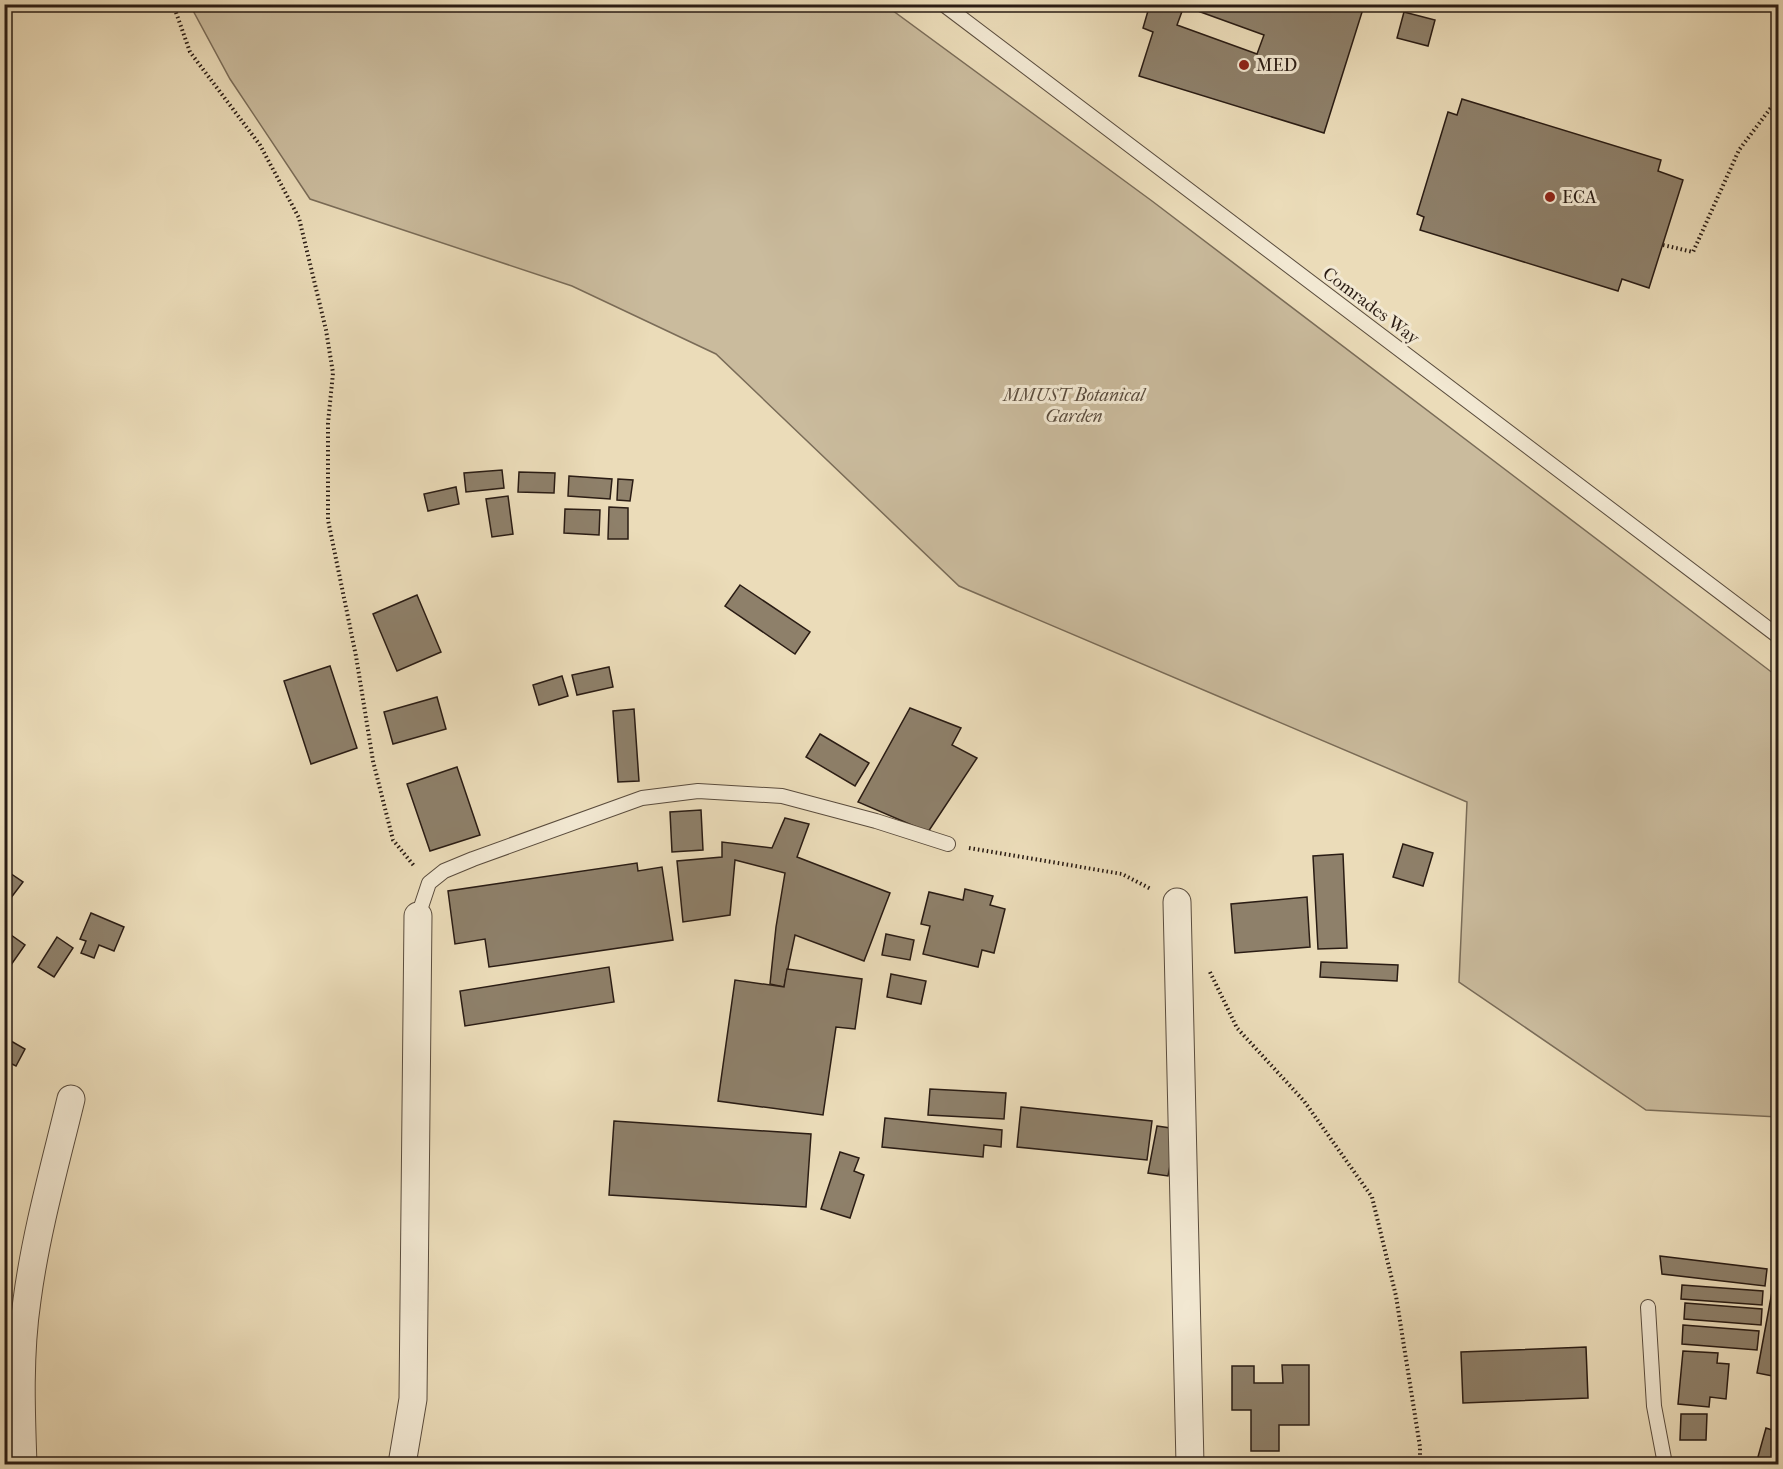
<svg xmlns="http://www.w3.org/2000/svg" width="1783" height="1469" font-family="'IM FELL French Canon',serif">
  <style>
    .green { fill: #cabb9d; stroke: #7a6c58; stroke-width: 1.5 }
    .building { fill: #8e806a; stroke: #2a1c14; stroke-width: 1.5; fill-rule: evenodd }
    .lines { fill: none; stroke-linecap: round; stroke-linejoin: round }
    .service-casing { stroke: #5a4c3d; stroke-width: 16 }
    .minor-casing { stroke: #5a4c3d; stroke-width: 29 }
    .path { stroke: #2a1c14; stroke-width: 4; stroke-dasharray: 1.5 3; stroke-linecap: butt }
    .service { stroke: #f2e8d2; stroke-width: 14 }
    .minor { stroke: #f2e8d2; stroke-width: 27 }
    .poi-dot { fill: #8f2418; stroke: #f2e8d2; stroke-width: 2 }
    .labels { text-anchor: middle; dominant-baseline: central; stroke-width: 6; stroke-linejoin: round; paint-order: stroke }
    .poi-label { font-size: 18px; fill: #2a1c14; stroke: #f2e8d2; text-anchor: start }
    .street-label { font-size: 18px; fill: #2a1c14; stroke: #f2e8d2 }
    .park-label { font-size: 18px; font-style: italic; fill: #5a4c3d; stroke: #f2e8d2 }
  </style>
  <rect width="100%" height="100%" fill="#ebdcb9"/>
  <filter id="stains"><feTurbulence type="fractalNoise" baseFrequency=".00333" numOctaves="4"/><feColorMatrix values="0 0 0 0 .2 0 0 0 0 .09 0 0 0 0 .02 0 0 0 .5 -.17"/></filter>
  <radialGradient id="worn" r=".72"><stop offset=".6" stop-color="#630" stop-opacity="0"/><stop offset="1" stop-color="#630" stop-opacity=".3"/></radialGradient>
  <polygon class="green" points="190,5 885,5 1152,201 1778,677 1778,1117 1646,1110 1459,982 1467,802 959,586 716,354 572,286 310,199 230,79"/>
  <g class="building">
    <path d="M1150 4H1350L1363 9 1324 133 1139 76 1153 32 1143 28ZM1184 6 1264 35 1257 54 1177 25Z"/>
    <polygon points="1404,12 1435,20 1428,46 1397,38"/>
    <polygon points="1462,99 1661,160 1658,171 1683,180 1649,288 1622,279 1618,291 1420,230 1424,217 1417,214 1448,112 1457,115"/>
    <polygon points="502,470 504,488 466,492 464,473"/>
    <polygon points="519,472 555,473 554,493 518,492"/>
    <polygon points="569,476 612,479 610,499 568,496"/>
    <polygon points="618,479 633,480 630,501 617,500"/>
    <polygon points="456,487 459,504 428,511 424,494"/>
    <polygon points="508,496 513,534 492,537 486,499"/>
    <polygon points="609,507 628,508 628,539 608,539"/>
    <polygon points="565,509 600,510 599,535 564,533"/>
    <polygon points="740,585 810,632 795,654 725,606"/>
    <polygon points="417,595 441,652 397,671 373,614"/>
    <polygon points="330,666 357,748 311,764 284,681"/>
    <polygon points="609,667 613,687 577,695 572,675"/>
    <polygon points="562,676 568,696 539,705 533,685"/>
    <polygon points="437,697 446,729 393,744 384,712"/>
    <polygon points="910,708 961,728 952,745 977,758 928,832 858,802"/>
    <polygon points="634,709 639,781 618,782 613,711"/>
    <polygon points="820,734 869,763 855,786 806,757"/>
    <polygon points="457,767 480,835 430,851 407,784"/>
    <polygon points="701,810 703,850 672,852 670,812"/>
    <polygon points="785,818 809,824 797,857 890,893 864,961 795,935 784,987 770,984 776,927 785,873 735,860 730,915 683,922 677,861 722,857 722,842 772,848"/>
    <polygon points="1403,844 1433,853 1423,886 1393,877"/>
    <polygon points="1343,854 1347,948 1318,949 1313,856"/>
    <polygon points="637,863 638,871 662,867 673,940 489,967 485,939 455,944 448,891"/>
    <polygon points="4,869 23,882 4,907"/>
    <polygon points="965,889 993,896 990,905 1005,909 994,953 982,950 978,967 923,954 930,926 921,924 929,892 963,900"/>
    <polygon points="1307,897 1310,947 1235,953 1231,904"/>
    <polygon points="91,913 124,927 114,951 99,945 94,958 81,953 86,941 80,939"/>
    <polygon points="4,930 25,945 6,972 4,971"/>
    <polygon points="886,934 914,940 910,960 882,955"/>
    <polygon points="57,937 73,948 54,977 38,967"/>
    <polygon points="1321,962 1398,965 1397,981 1320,977"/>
    <polygon points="609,967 614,1002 465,1026 460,991"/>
    <polygon points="787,969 862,979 855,1029 836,1027 823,1115 718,1101 735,980 784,987"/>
    <polygon points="891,974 926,981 921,1004 887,997"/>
    <polygon points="4,1037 25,1049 16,1066 4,1060"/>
    <polygon points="930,1089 1006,1093 1004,1119 928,1115"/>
    <polygon points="1021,1107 1152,1121 1147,1160 1017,1147"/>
    <polygon points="885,1118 1002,1130 1001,1147 984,1145 983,1157 882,1147"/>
    <polygon points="614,1121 811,1134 806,1207 609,1195"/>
    <polygon points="1157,1126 1177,1129 1168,1176 1148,1173"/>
    <polygon points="840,1152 859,1158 854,1171 864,1175 850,1218 821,1209"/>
    <polygon points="1660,1256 1767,1269 1765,1286 1662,1274"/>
    <polygon points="1774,1281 1778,1282 1778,1377 1757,1373"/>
    <polygon points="1682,1285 1763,1291 1762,1305 1681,1299"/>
    <polygon points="1685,1303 1762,1309 1761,1325 1684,1319"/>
    <polygon points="1683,1325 1759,1331 1757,1350 1682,1344"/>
    <polygon points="1586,1347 1588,1398 1463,1403 1461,1352"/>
    <polygon points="1683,1351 1718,1353 1717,1363 1729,1364 1726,1399 1710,1397 1709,1407 1678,1404"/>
    <polygon points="1282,1365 1309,1365 1309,1425 1279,1425 1279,1451 1251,1451 1251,1410 1232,1410 1232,1366 1254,1366 1254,1383 1283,1383"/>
    <polygon points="1681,1414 1707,1414 1706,1440 1680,1440"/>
    <polygon points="1766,1428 1778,1432 1778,1464 1756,1464"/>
  </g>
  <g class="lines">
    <defs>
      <g id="service">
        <polyline points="943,4 1778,636"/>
        <polyline points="418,916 429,883 444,871 473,859 642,798 698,791 782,796 876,821 948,844"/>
        <polyline points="1648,1307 1654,1406 1665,1464"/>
      </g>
      <g id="minor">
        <polyline points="1177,902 1190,1464"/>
        <path d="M23 1464C21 1410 19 1354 27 1300 36 1232 55 1165 71 1099"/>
        <polyline points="402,1464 413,1399 418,916"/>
      </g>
    </defs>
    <use href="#service" class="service-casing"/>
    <use href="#minor" class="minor-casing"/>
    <g class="path">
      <polyline points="173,4 190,52 260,145 299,218 326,330 333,373 328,423 328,520 356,656 373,761 393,840 415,867"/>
      <polyline points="1663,245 1693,252 1739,150 1776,101 1778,88"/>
      <polyline points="969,848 1122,874 1151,889"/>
      <polyline points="1210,972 1237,1028 1304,1101 1372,1197 1396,1296 1420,1447 1420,1464"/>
    </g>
    <use href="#service" class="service"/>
    <use href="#minor" class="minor"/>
  </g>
  <g class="poi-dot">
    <circle cx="1244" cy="65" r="6"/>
    <circle cx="1550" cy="197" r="6"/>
  </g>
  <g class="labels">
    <g class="poi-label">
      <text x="1256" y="65">MED</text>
      <text x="1562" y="197">ECA</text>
    </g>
    <g class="street-label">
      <text transform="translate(1371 306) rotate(37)">Comrades Way</text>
    </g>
    <g class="park-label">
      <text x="1074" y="395">MMUST Botanical<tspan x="1074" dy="21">Garden</tspan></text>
    </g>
  </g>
  <rect width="1783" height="1469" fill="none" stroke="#ebdcb9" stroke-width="24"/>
  <rect x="6" y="6" width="1771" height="1457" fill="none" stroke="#2a1c14" stroke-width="3"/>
  <rect x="12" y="12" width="1759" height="1445" fill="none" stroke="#2a1c14" stroke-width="1.5"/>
  <rect width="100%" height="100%" filter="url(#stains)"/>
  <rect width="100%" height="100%" fill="url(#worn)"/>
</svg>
